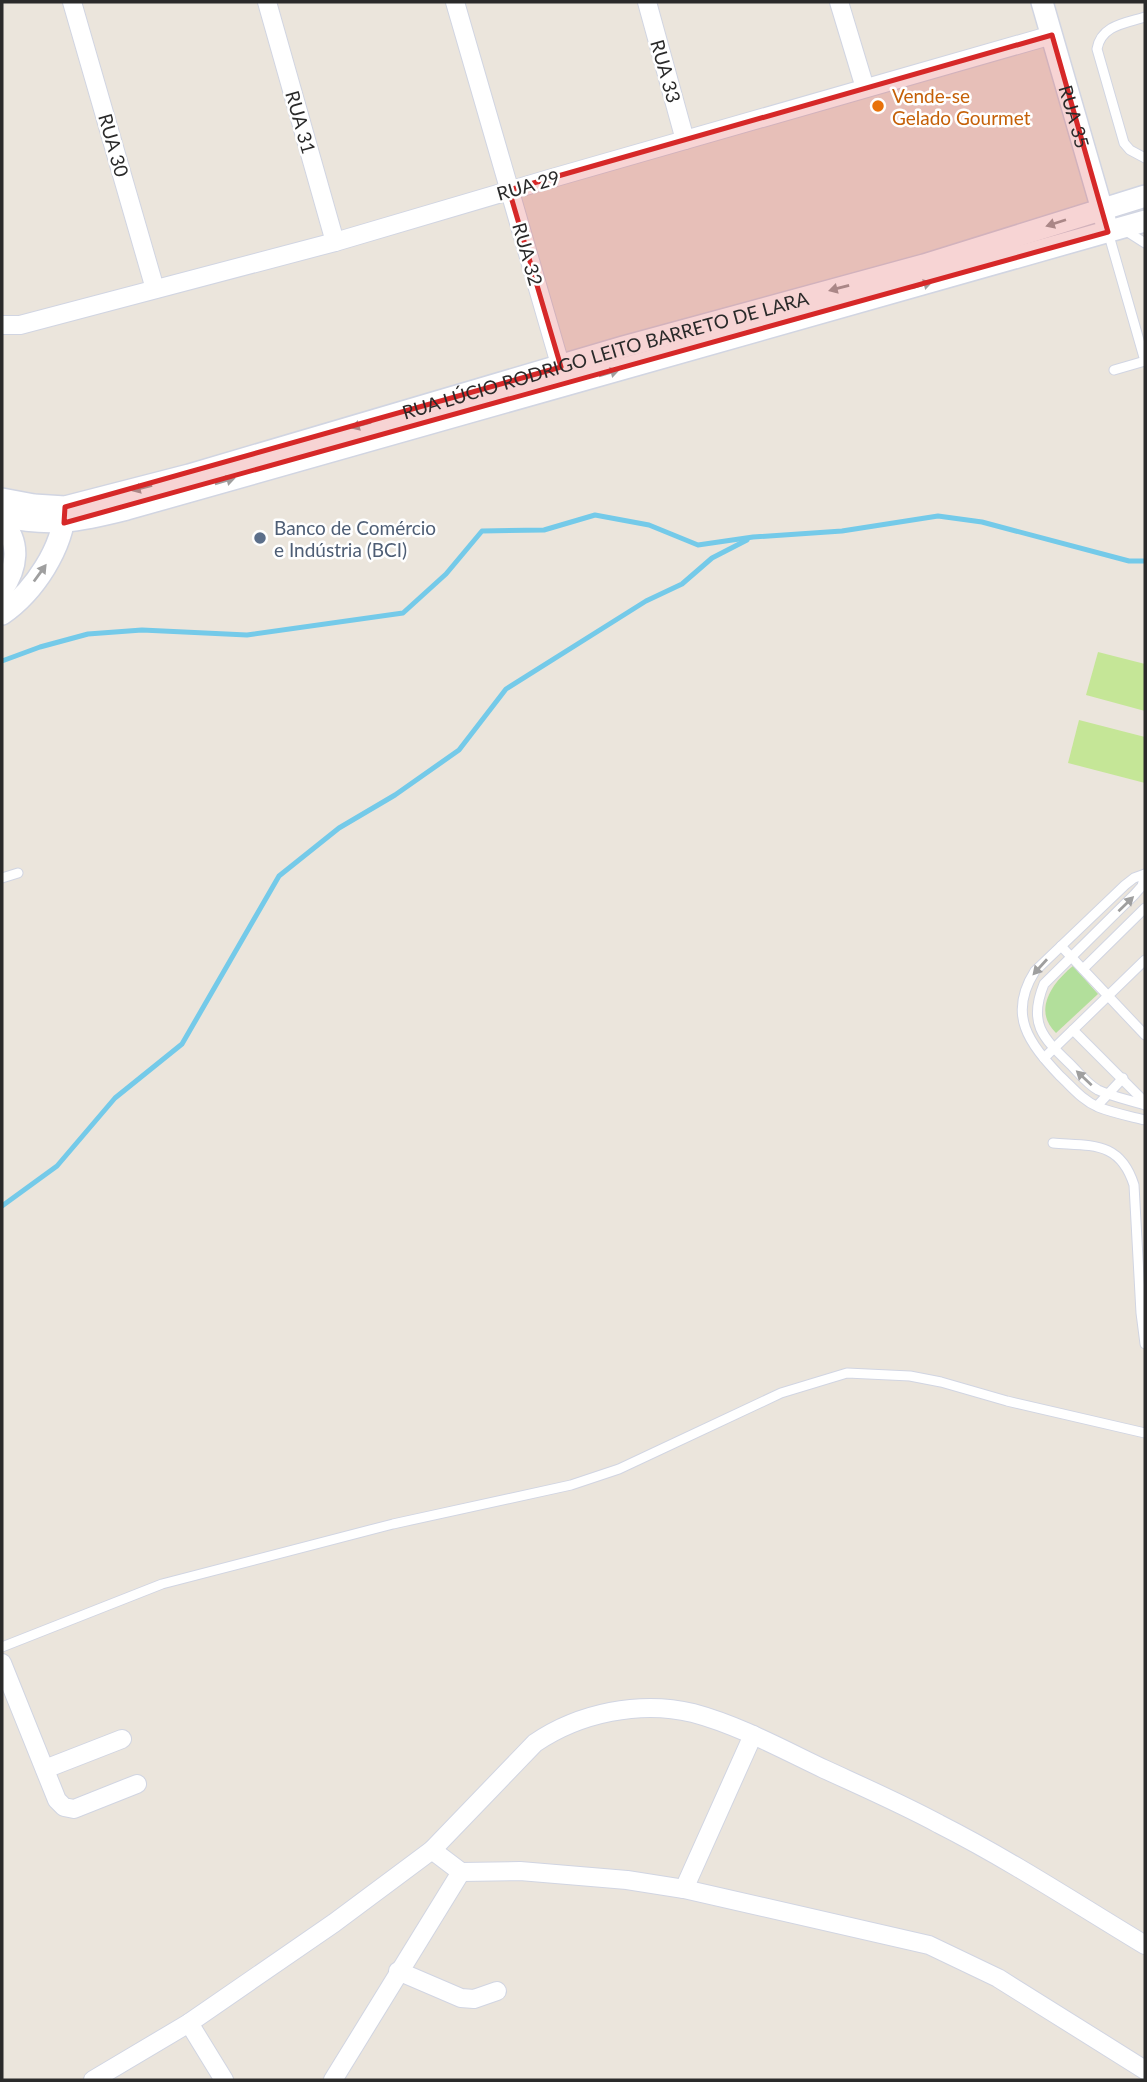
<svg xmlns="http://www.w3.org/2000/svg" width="1147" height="2082" font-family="Lato,sans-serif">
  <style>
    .green { fill: #b2df9b }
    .pitch { fill: #c5e697 }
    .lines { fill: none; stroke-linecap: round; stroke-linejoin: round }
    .stream { stroke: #74cae9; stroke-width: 5 }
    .service-casing { stroke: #d1d5e2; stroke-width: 11 }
    .minor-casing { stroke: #d1d5e2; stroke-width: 20 }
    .tertiary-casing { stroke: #d1d5e2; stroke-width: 24 }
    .service { stroke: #fff; stroke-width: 9 }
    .minor { stroke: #fff; stroke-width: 18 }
    .tertiary { stroke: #fff; stroke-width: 21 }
    .oneway { fill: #9f9f9f }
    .marked { fill: #d62828; fill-opacity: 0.2; stroke: #d62828; stroke-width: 5; stroke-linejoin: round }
    .food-dot { fill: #e8710a; stroke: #fff; stroke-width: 2.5 }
    .service-dot { fill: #5c6f8a; stroke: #fff; stroke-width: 2.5 }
    .labels { text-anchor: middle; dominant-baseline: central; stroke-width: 5; stroke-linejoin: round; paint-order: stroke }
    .street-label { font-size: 19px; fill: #2a2a2a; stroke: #fff }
    .food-label { font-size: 19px; fill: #c56008; stroke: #fff; text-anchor: start }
    .service-label { font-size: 19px; fill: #4e5e75; stroke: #fff; text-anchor: start }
  </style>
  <rect width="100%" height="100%" fill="#ebe5dc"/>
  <path class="green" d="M1073 966 1098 994 1056 1033C1032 1010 1053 982 1073 966Z"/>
  <g class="pitch">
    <polygon points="1098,652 1145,664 1145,711 1086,695"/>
    <polygon points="1079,720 1145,737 1145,783 1068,763"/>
  </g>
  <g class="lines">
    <g class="stream">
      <polyline points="2,661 40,647 88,634 142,630 247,635 403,613 446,574 482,531 544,530 595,515 649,525 698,545 753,537 842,531 938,516 982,522 1129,561 1145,561"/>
      <polyline points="2,1206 57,1166 115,1098 182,1044 279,876 339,828 395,795 459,750 506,689 646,601 682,584 712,558 747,540"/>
    </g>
    <defs>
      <g id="service">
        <path d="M1145 17C1126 23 1101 25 1097 49L1124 143 1130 150 1145 158"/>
        <polyline points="1123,229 1145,243"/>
        <polyline points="1108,232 1145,361"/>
        <polyline points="1114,370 1145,361"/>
        <path d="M1145 874 1134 878 1125 885 1035 971C1007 1015 1029 1043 1060 1076 1072 1087 1082 1100 1098 1107 1113 1113 1129 1116 1145 1120"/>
        <path d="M1145 874 1142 886 1134 895 1044 984C1028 1023 1042 1037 1070 1064 1079 1073 1087 1084 1098 1090 1113 1097 1130 1100 1145 1105"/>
        <polyline points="2,878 18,873"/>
        <polyline points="1061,946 1145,1035"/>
        <polyline points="1083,969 1145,908"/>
        <polyline points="1073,1030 1145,1102"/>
        <polyline points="1044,1058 1145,960"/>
        <polyline points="1097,1106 1123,1078"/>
        <path d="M1053 1143C1092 1146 1120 1141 1134 1185L1141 1313 1145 1344"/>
        <polyline points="2,1647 162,1584 393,1524 571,1485 619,1469 781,1393 847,1373 910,1376 941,1382 1007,1401 1145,1433"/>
      </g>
      <g id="minor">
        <polyline points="72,2 155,289"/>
        <polyline points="267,2 335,242"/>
        <polyline points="455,2 564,378"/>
        <polyline points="647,2 685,140"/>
        <polyline points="839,2 865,88"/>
        <polyline points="2,325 20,325 335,242 549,179 1052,35"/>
        <polyline points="2,1663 57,1800 64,1807 74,1809 137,1784"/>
        <polyline points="45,1769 122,1739"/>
        <polyline points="432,1850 461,1872 520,1871 627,1880 684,1889 929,1945 998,1978 1145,2070"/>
        <polyline points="684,1889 753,1735"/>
        <polyline points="398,1971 461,1998 474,1999 497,1991"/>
        <polyline points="189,2023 224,2080"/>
        <path d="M93 2080 189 2023 334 1923 432 1850 535 1743C579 1713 640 1700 693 1713 738 1725 782 1749 824 1769 863 1787 902 1804 939 1824 1010 1860 1077 1904 1145 1945"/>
        <polyline points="333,2080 461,1872"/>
      </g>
      <g id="tertiary">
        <path id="s1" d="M1042 2 1105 220"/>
        <path id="s2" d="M2 499 34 505 65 507 189 475 623 347 924 265 1145 196"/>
        <path d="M2 516C51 527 79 521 127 509L1145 221"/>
        <path d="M2 522C21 543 17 568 2 590"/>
        <path d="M2 614C34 592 63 548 65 509"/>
      </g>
    </defs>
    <use href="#service" class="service-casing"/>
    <use href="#minor" class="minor-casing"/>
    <use href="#tertiary" class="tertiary-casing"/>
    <use href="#service" class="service"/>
    <use href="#minor" class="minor"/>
    <use href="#tertiary" class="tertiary"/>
  </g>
  <defs><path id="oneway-solid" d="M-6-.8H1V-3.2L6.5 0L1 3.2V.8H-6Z" transform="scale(1.75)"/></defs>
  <g class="oneway">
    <use href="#oneway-solid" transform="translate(1056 223) rotate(162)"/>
    <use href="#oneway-solid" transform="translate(922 285) rotate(-16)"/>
    <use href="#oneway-solid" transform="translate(839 288) rotate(165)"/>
    <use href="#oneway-solid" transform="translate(609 373) rotate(-16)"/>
    <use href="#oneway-solid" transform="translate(361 425) rotate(164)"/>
    <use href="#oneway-solid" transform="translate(225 481) rotate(-16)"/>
    <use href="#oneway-solid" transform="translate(142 488) rotate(165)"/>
    <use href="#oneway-solid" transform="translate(40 573) rotate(-54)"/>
    <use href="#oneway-solid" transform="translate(1126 904) rotate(-44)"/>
    <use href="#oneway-solid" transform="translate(1040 967) rotate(132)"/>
    <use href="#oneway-solid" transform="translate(1084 1078) rotate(-137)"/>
  </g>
  <path class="marked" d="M1052 35 1108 232 64 523 65 507 561 367 509 190Z"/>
  <circle class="food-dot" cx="878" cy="106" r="7"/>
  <circle class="service-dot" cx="260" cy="538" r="7"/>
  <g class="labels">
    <g class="street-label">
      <text transform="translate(666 71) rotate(74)">RUA 33</text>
      <text stroke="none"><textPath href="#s1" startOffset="119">RUA 35</textPath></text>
      <text transform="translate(301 122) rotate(74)">RUA 31</text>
      <text transform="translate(114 145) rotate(74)">RUA 30</text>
      <text transform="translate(528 185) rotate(-16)">RUA 29</text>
      <text transform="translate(528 254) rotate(74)">RUA 32</text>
      <text stroke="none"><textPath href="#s2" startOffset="625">RUA LÚCIO RODRIGO LEITO BARRETO DE LARA</textPath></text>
    </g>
    <g class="food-label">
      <text x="892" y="95">Vende-se<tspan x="892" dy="22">Gelado Gourmet</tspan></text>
    </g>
    <g class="service-label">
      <text x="274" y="527">Banco de Comércio<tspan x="274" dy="22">e Indústria (BCI)</tspan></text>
    </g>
  </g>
  <rect width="1147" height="2082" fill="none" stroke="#2a2a2a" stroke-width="7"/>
</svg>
